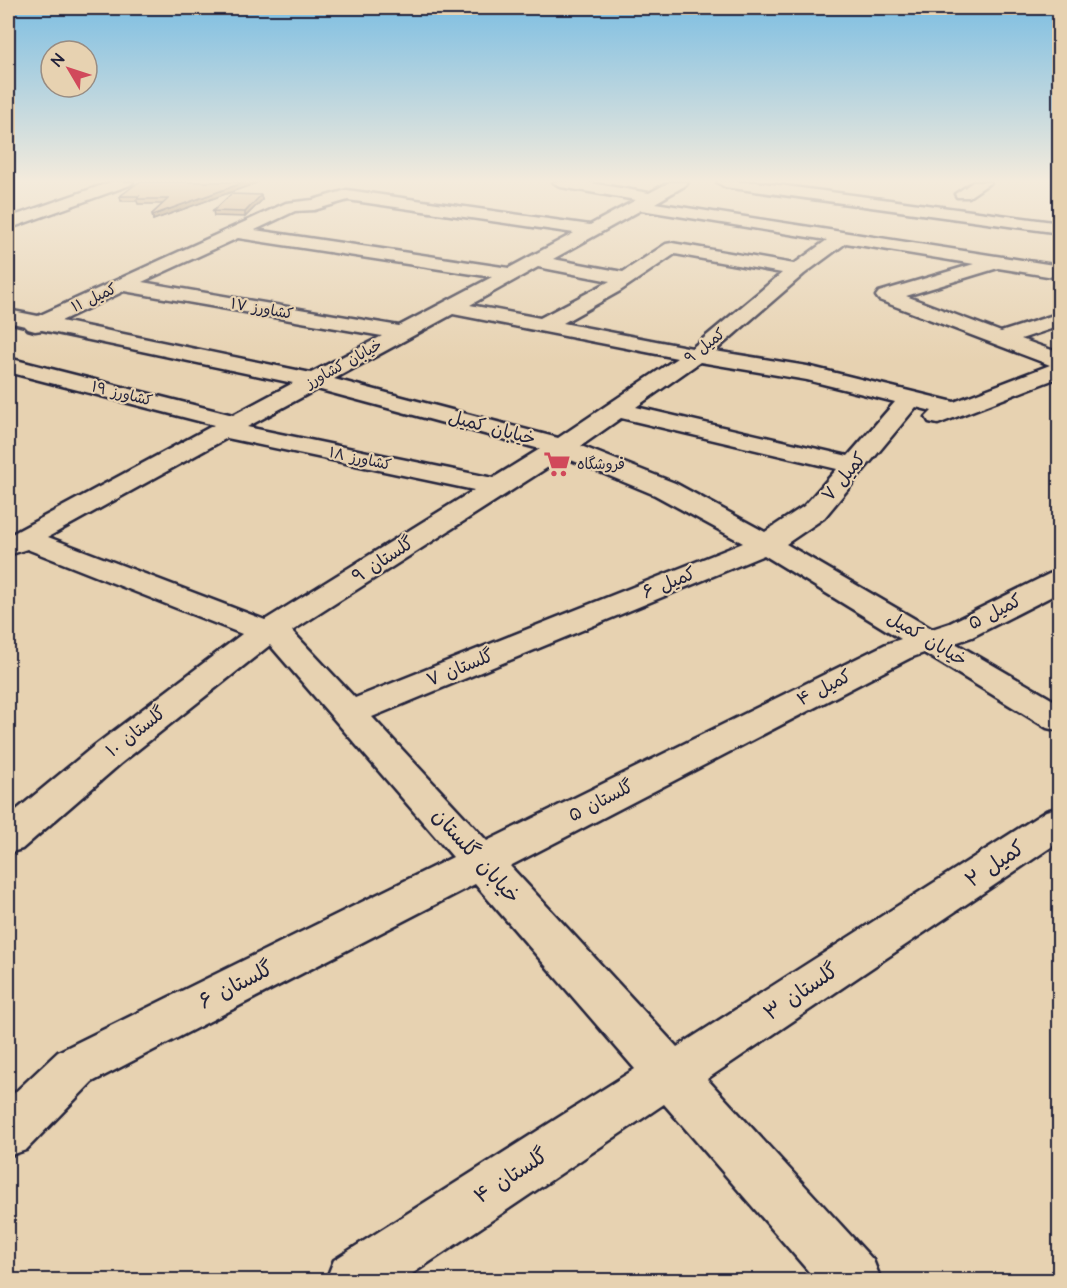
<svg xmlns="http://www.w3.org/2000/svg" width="1067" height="1288" font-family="'Architects Daughter','Playpen Sans Arabic',sans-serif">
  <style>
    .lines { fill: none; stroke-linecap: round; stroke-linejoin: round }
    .minor-casing { stroke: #22223b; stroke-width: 5 }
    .minor { fill: #e7d2b1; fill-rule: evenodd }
    .wall { fill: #af9274; stroke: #22223b; stroke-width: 1.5 }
    .shaded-wall { fill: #8e775e; stroke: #22223b; stroke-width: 1.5 }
    .building { fill: #cbaa87; stroke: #22223b; stroke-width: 1.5 }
    .labels { text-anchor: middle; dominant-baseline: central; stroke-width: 4.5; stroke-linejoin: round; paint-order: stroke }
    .far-street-label { font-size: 15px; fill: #22223b; stroke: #e7d2b1 }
    .far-poi-label { font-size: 15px; fill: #22223b; stroke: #e7d2b1; text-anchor: start }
    .street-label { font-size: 18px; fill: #22223b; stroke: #e7d2b1 }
    .near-street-label { font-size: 21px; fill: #22223b; stroke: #e7d2b1 }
  </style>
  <rect width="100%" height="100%" fill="#e7d2b1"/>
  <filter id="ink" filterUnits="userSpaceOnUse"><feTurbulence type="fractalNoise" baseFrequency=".0167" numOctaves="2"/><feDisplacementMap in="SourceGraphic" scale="12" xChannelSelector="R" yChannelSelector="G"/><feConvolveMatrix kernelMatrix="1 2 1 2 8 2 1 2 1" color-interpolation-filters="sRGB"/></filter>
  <g filter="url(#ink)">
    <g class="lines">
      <defs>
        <g id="minor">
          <polygon points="111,182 133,182 130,185 8,229 8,218"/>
          <path d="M553 182H585L649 193 670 182H688L686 185 655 203 1060 266V278L998 268 906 296 1001 332 1060 313V326L1021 339 1060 353V377L938 424 929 422 926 417 932 411 916 407 824 518 786 544 932 629 950 623 1049 574 1060 571V592L972 637 955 643 1060 704V731L1047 728 924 653 910 658 510 866 677 1047 1046 811 1060 807V841L707 1079 873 1260 881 1280H816L664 1104 403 1280H326L334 1260 635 1069 475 884 92 1082 26 1150 8 1156V1099L58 1052 453 857 270 645 120 764 22 849 8 853V817L94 746 242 634 27 549 12 554 8 553V536L214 425 8 372V358L233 415 293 383 42 330 35 331 28 329 25 326 8 322V310L38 316 286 203 313 200 347 190 590 225 636 200 561 187ZM348 200 574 233 509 268 255 230 295 211 314 210ZM641 210 827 240 794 264 672 243 666 244 623 272 553 259ZM238 238 492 277 399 326 142 282ZM846 243 974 264 879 292 876 296 879 300 1050 365 954 402 807 366 715 351 804 274ZM675 254 782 273 692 348 563 323 620 291ZM538 267 610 281 540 318 470 305ZM124 291 382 336 311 373 61 321ZM453 314 677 358 558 438 334 379ZM700 362 807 380 895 402 848 456 636 407ZM317 389 540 449 493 478 247 427ZM621 418 837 469 804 506 765 532 675 483 581 446ZM227 438 474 490 265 620 48 537ZM564 457 655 495 743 543 355 698 292 631ZM764 555 901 639 886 644 487 841 372 717Z"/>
          <polygon points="717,182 756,182 1060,223 1060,233 725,187"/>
          <polygon points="973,182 991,182 969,197 957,197 955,194"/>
        </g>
      </defs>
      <use href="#minor" class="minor-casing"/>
      <use href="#minor" class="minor"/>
    </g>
    <g class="wall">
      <polygon points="259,182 153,220 152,214 163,204 138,204 137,201 121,201 120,196"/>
      <polygon points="261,195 262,200 245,217 214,216 213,211"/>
    </g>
    <g class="shaded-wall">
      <polygon points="245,182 259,182 153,220 153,215"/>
      <polygon points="261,195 262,200 245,217 245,212"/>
    </g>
    <g class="building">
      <polygon points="139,182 245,182 153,215 152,214 168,199 137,199 139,196 120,196"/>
      <polygon points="231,194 261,195 245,212 213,211"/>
    </g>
  </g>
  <linearGradient id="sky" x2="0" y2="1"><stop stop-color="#7dbee2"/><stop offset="0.5" stop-color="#f4ebdc"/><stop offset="1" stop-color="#f4ebdc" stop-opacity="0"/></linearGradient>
  <rect width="1067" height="362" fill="url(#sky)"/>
  <defs>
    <symbol id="supermarket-bare" viewBox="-9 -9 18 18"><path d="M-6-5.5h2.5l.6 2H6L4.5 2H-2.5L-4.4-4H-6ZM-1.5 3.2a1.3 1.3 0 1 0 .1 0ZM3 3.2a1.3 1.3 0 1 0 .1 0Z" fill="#d1495b" stroke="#e7d2b1" stroke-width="2.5" paint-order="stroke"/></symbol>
  </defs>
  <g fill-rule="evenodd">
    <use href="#supermarket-bare" x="538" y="445" width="38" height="38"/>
  </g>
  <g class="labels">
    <g class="far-street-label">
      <text transform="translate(94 298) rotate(-25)">کمیل ۱۱</text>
      <text transform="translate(262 309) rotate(10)">کشاورز ۱۷</text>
      <text transform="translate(705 346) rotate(-38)">کمیل ۹</text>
      <text transform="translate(344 364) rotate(-29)">خیابان کشاورز</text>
      <text transform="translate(122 394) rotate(14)">کشاورز ۱۹</text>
      <text transform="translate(360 459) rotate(12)">کشاورز ۱۸</text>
    </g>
    <g class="far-poi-label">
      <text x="577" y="464">فروشگاه</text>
    </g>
    <g class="street-label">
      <text transform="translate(492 428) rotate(15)">خیابان کمیل</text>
      <text transform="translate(844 477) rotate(-50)">کمیل ۷</text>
      <text transform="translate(383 560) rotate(-33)">گلستان ۹</text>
      <text transform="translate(669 583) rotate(-22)">کمیل ۶</text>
      <text transform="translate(995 612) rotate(-27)">کمیل ۵</text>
      <text transform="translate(927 639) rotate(31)">خیابان کمیل</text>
      <text transform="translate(460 668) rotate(-22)">گلستان ۷</text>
      <text transform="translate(824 688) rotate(-27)">کمیل ۴</text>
      <text transform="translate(136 732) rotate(-38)">گلستان ۱۰</text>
      <text transform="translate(601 801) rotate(-27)">گلستان ۵</text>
    </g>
    <g class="near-street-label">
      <text transform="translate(476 856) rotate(48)">خیابان گلستان</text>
      <text transform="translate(995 864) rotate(-34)">کمیل ۲</text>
      <text transform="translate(236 985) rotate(-27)">گلستان ۶</text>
      <text transform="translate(801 992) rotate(-34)">گلستان ۳</text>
      <text transform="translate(511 1176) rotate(-33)">گلستان ۴</text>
    </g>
  </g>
  <rect width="1067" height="1288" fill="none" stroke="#e7d2b1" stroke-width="30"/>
  <rect x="15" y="15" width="1037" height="1258" fill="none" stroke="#22223b" stroke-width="2" filter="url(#ink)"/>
  <g transform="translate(69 69) rotate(309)"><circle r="28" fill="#e7d2b1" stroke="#988c82" stroke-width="1.5"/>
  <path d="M0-4.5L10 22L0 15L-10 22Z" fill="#d1495b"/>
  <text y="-9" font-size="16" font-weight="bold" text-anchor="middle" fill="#22223b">N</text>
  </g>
</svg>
